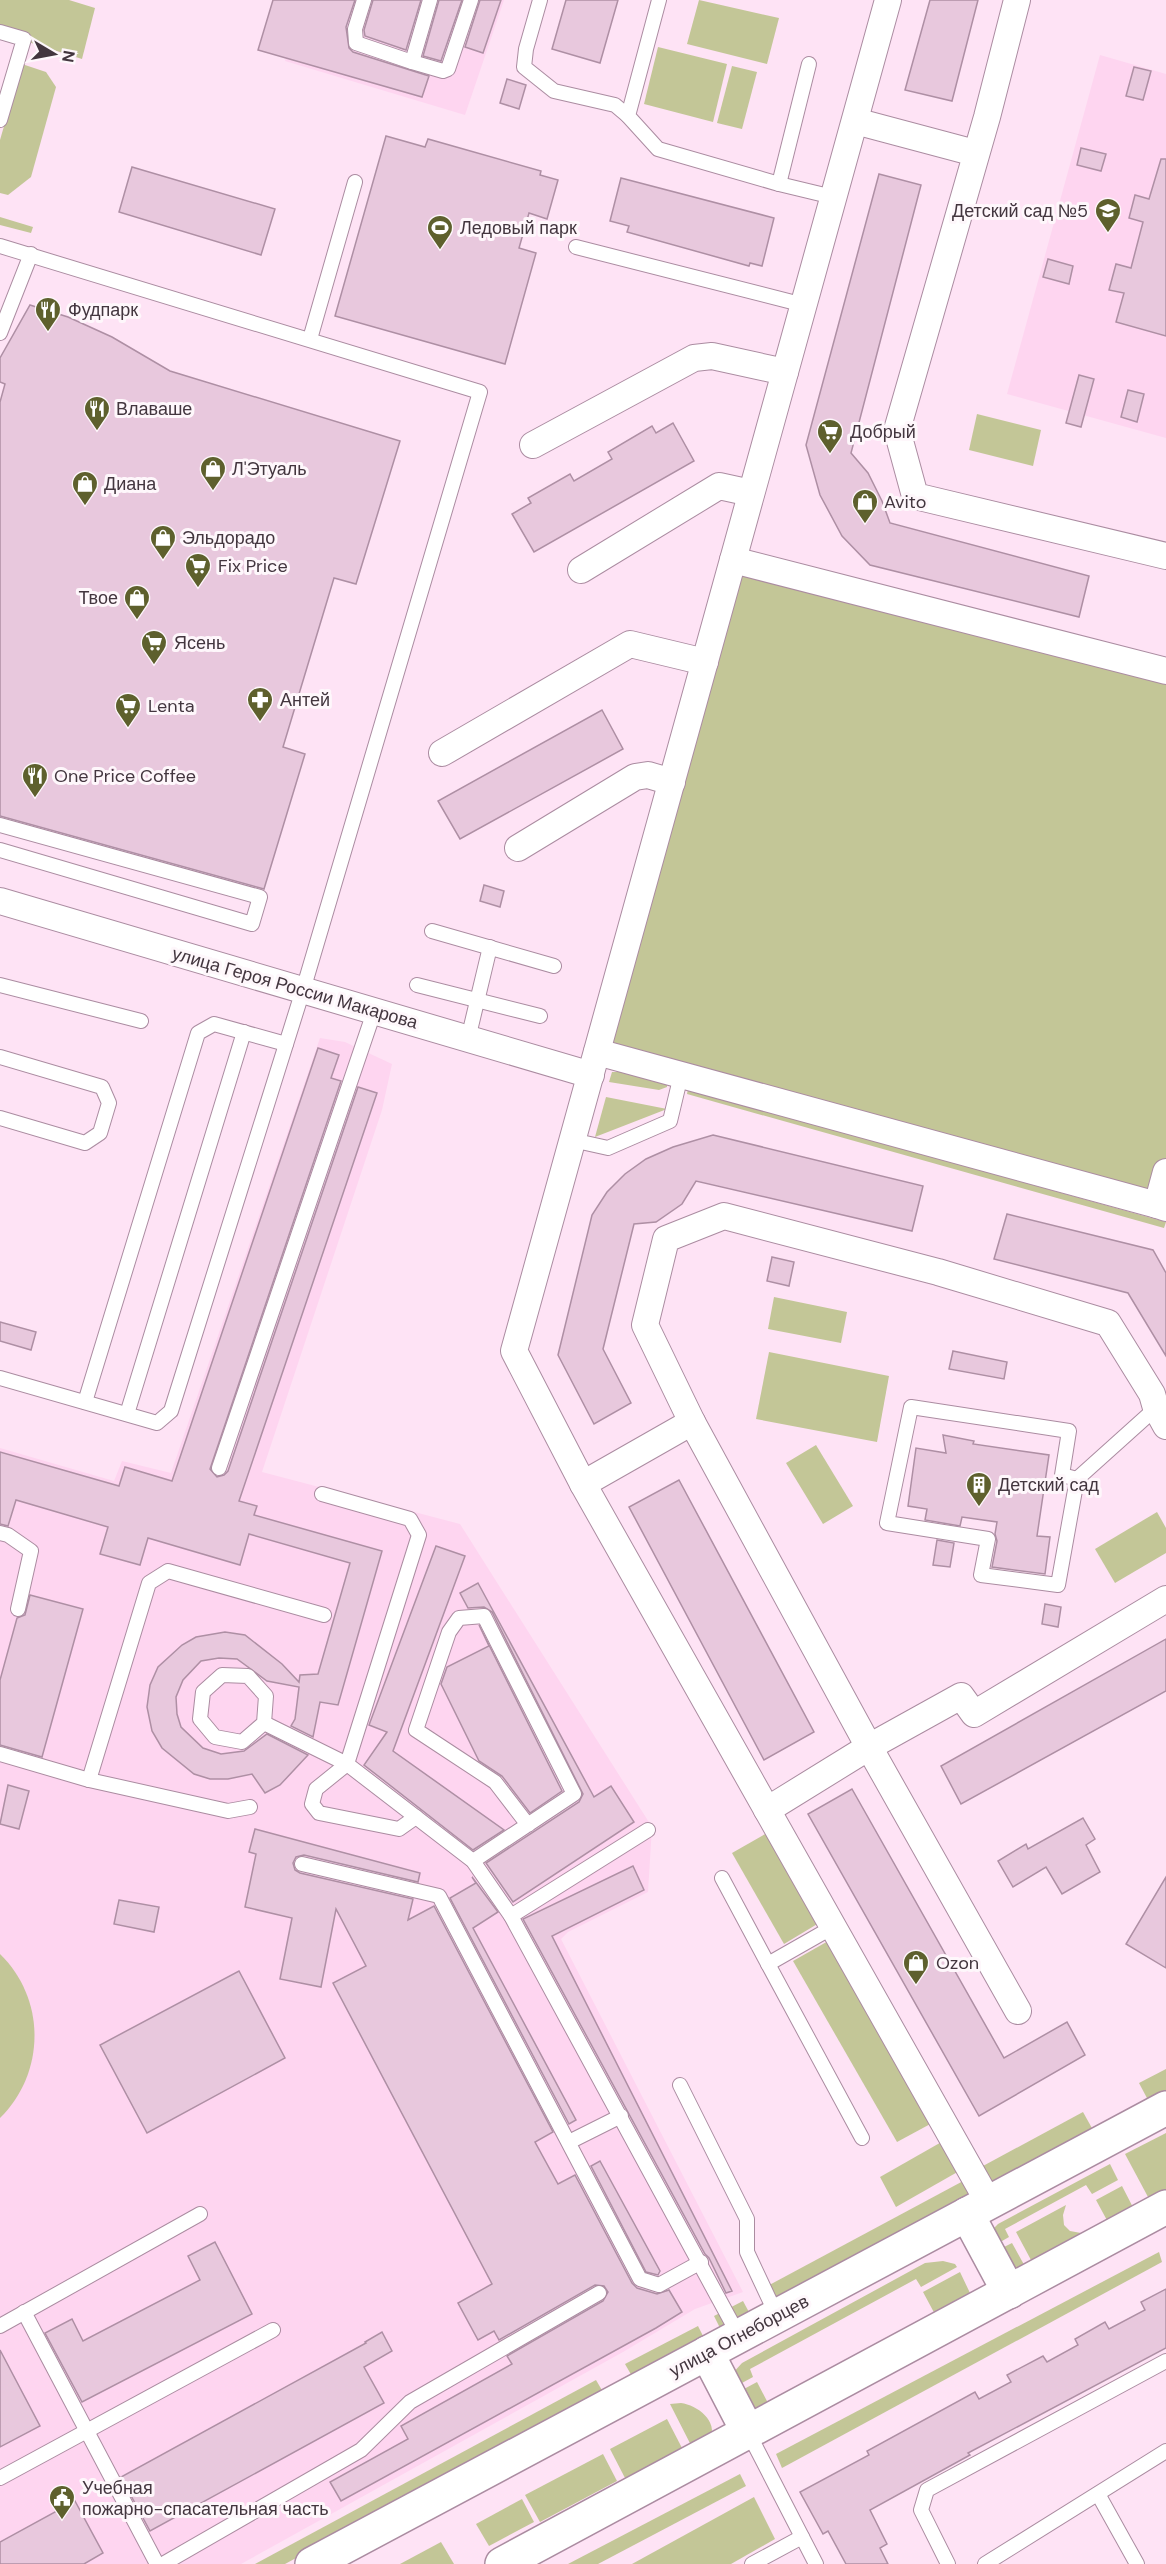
<svg xmlns="http://www.w3.org/2000/svg" width="1166" height="2564" font-family="'DM Sans',sans-serif">
  <style>
    .built { fill: #fed5f0 }
    .green { fill: #c3c697 }
    .building { fill: #e8c8dd; stroke: #ae8fa4; stroke-width: 1.5 }
    .lines { fill: none; stroke-linecap: round; stroke-linejoin: round }
    .lane-casing { stroke: #ab8ca1; stroke-width: 16 }
    .street-casing { stroke: #ab8ca1; stroke-width: 28 }
    .secondary-casing { stroke: #ab8ca1; stroke-width: 36 }
    .lane { stroke: #fff; stroke-width: 14 }
    .street { stroke: #fff; stroke-width: 26 }
    .secondary { stroke: #fff; stroke-width: 33 }
    .labels { text-anchor: middle; dominant-baseline: central; stroke-width: 6; stroke-linejoin: round; paint-order: stroke }
    .poi-label { font-size: 18px; fill: #43363f; stroke: #fef7fb; text-anchor: start }
    .street-label { font-size: 18px; fill: #43363f; stroke: #fef7fb }
  </style>
  <rect width="100%" height="100%" fill="#fee3f5"/>
  <g class="built">
    <polygon points="303,0 504,0 465,115 285,61"/>
    <polygon points="1100,55 1166,74 1166,438 1007,394"/>
    <polygon points="320,1038 345,1042 392,1064 382,1110 262,1472 460,1524 652,1827 648,1892 568,1932 561,1939 743,2292 695,2309 623,2352 241,2564 0,2564 0,1448 114,1481 122,1461 171,1473"/>
  </g>
  <g class="green">
    <polygon points="0,0 69,0 95,8 82,59 0,33"/>
    <polygon points="699,0 779,18 767,64 687,44"/>
    <polygon points="658,47 727,64 713,122 644,104"/>
    <polygon points="22,64 46,72 56,87 31,177 8,195 0,193 0,140"/>
    <polygon points="732,66 757,72 742,129 717,123"/>
    <polygon points="0,217 33,227 31,233 0,225"/>
    <polygon points="977,414 1041,430 1033,466 969,450"/>
    <polygon points="733,563 1166,674 1166,1159 1155,1199 603,1050"/>
    <polygon points="612,1072 627,1072 667,1084 667,1087 659,1090 609,1082"/>
    <polygon points="688,1089 1166,1222 1164,1228 687,1094"/>
    <polygon points="606,1097 667,1109 595,1137"/>
    <polygon points="774,1297 847,1312 841,1343 768,1329"/>
    <polygon points="769,1352 889,1376 877,1442 756,1419"/>
    <polygon points="816,1445 853,1506 823,1524 786,1463"/>
    <polygon points="1157,1512 1166,1528 1166,1553 1115,1583 1095,1549"/>
    <polygon points="767,1833 819,1923 784,1944 732,1853"/>
    <polygon points="830,1940 934,2122 897,2142 793,1961"/>
    <path d="M0 1954C46 1999 46 2072 0 2118Z"/>
    <polygon points="1166,2069 1166,2091 1148,2100 1139,2083"/>
    <polygon points="1083,2112 1093,2130 992,2184 983,2166"/>
    <polygon points="1166,2133 1166,2204 1155,2210 1125,2154"/>
    <polygon points="945,2140 961,2170 896,2207 880,2177"/>
    <polygon points="1110,2164 1118,2180 1092,2194 1086,2185 1005,2229 1009,2237 990,2248 993,2229 998,2224"/>
    <polygon points="965,2180 972,2193 767,2303 760,2290"/>
    <polygon points="1122,2186 1139,2219 1028,2281 992,2253 1012,2243 1027,2270 1109,2224 1096,2200"/>
    <polygon points="1066,2205 1063,2215 1064,2225 1070,2231 1081,2233 1031,2260 1016,2232"/>
    <polygon points="1159,2252 1162,2262 782,2468 776,2454"/>
    <polygon points="943,2261 955,2264 957,2267 921,2287 916,2279 750,2369 753,2377 729,2390 732,2374 742,2363 925,2263"/>
    <polygon points="960,2272 970,2293 969,2302 761,2422 731,2396 757,2382 769,2405 937,2318 923,2292"/>
    <polygon points="743,2301 750,2314 720,2328 714,2316"/>
    <polygon points="698,2326 705,2340 633,2378 625,2364"/>
    <polygon points="596,2380 603,2392 285,2564 255,2564"/>
    <path d="M681 2403C697 2405 719 2421 710 2440 707 2446 700 2451 696 2455L670 2404Z"/>
    <polygon points="667,2419 682,2448 625,2478 610,2449"/>
    <polygon points="603,2454 617,2481 540,2522 525,2495"/>
    <polygon points="740,2474 746,2486 598,2564 568,2564"/>
    <polygon points="754,2497 775,2539 731,2564 632,2564"/>
    <polygon points="522,2499 534,2522 489,2546 476,2524"/>
    <polygon points="441,2542 454,2564 400,2564"/>
  </g>
  <g class="building">
    <polygon points="273,0 355,0 346,27 349,48 353,52 429,76 422,97 258,50"/>
    <polygon points="373,0 421,0 406,50 365,36 364,30"/>
    <polygon points="439,0 462,0 441,61 423,56"/>
    <polygon points="480,0 501,0 483,53 465,47"/>
    <polygon points="566,0 618,0 600,63 552,49"/>
    <polygon points="930,0 978,0 952,101 905,90"/>
    <polygon points="1134,67 1151,71 1143,100 1126,96"/>
    <polygon points="507,79 526,85 519,109 500,103"/>
    <polygon points="386,136 425,147 428,139 541,171 540,175 558,180 547,219 529,213 519,248 536,253 505,364 335,316"/>
    <polygon points="1081,148 1106,154 1101,171 1077,165"/>
    <polygon points="1161,159 1166,159 1166,336 1116,322 1124,293 1109,290 1116,264 1131,268 1143,222 1129,218 1135,195 1149,199"/>
    <polygon points="132,167 275,209 261,255 119,212"/>
    <polygon points="879,174 921,185 851,453 868,473 882,501 890,523 1089,576 1079,617 870,565 842,536 820,495 806,445"/>
    <polygon points="621,178 774,218 762,266 750,263 749,266 627,232 629,226 610,221"/>
    <polygon points="1048,259 1073,266 1069,284 1043,277"/>
    <polygon points="30,305 68,317 112,337 170,371 400,441 356,584 334,578 283,747 305,754 264,889 0,816 0,402 5,384 0,382 0,358"/>
    <polygon points="1079,375 1094,379 1081,427 1066,423"/>
    <polygon points="1128,390 1144,394 1137,422 1121,417"/>
    <polygon points="673,423 694,461 534,552 512,514 531,503 528,498 570,474 574,481 612,459 608,452 652,426 656,433"/>
    <polygon points="602,710 623,749 460,839 438,801"/>
    <polygon points="484,885 504,891 500,907 480,901"/>
    <polygon points="318,1048 339,1055 331,1078 341,1081 210,1469 217,1477 224,1475 228,1471 358,1087 377,1093 239,1501 257,1506 254,1515 382,1551 338,1705 320,1702 313,1737 291,1726 295,1719 299,1687 267,1681 237,1659 219,1658 201,1661 183,1680 176,1697 177,1714 181,1727 203,1748 221,1754 244,1751 267,1734 308,1755 280,1785 265,1793 252,1774 228,1779 210,1779 194,1774 162,1748 152,1731 147,1707 150,1685 158,1667 182,1645 196,1637 225,1632 245,1635 282,1664 299,1682 300,1675 318,1674 350,1563 249,1534 240,1565 148,1538 140,1565 100,1554 108,1527 16,1500 8,1526 0,1524 0,1452 119,1486 125,1467 172,1481"/>
    <polygon points="713,1135 923,1186 912,1231 696,1181 682,1204 656,1222 634,1224 603,1349 631,1403 594,1424 558,1355 592,1215 607,1192 625,1174 646,1159 673,1147"/>
    <polygon points="1007,1214 1153,1250 1166,1273 1166,1356 1128,1293 994,1259"/>
    <polygon points="772,1257 794,1262 789,1286 767,1281"/>
    <polygon points="0,1322 36,1332 31,1350 0,1341"/>
    <polygon points="953,1351 1007,1362 1004,1379 949,1369"/>
    <polygon points="943,1435 974,1441 973,1444 1049,1455 1037,1536 1050,1537 1045,1574 992,1567 997,1541 995,1534 997,1522 962,1517 960,1526 925,1520 927,1509 908,1506 916,1448 946,1453"/>
    <polygon points="679,1480 814,1732 764,1760 629,1507"/>
    <polygon points="937,1540 954,1543 950,1567 933,1565"/>
    <polygon points="436,1546 465,1556 393,1751 504,1830 473,1850 364,1765 387,1732 369,1725"/>
    <polygon points="478,1583 594,1797 611,1786 634,1822 513,1902 486,1863 579,1802 583,1794 492,1612 484,1607 468,1608 460,1593"/>
    <polygon points="30,1595 83,1609 42,1757 0,1745 0,1680 17,1618 25,1615"/>
    <polygon points="1045,1604 1061,1607 1058,1627 1042,1624"/>
    <polygon points="479,1625 562,1791 530,1813 502,1776 479,1761 441,1684 447,1667 489,1646"/>
    <polygon points="1166,1639 1166,1691 961,1804 941,1766"/>
    <polygon points="8,1785 29,1791 19,1829 0,1824"/>
    <polygon points="852,1789 1004,2058 1067,2022 1085,2055 979,2116 808,1814"/>
    <polygon points="1083,1818 1095,1839 1086,1845 1100,1872 1062,1894 1046,1867 1013,1887 998,1861 1026,1844 1028,1849"/>
    <polygon points="255,1829 420,1873 418,1882 304,1855 296,1857 293,1863 295,1870 300,1873 413,1899 408,1920 434,1906 553,2132 535,2142 558,2184 575,2175 632,2283 637,2288 657,2294 669,2290 682,2312 656,2328 341,2501 330,2482 408,2439 401,2426 512,2364 507,2356 603,2301 608,2292 604,2286 595,2285 499,2340 494,2331 478,2340 458,2303 492,2284 333,1983 366,1966 336,1909 321,1987 280,1979 292,1918 245,1907 256,1854 249,1852"/>
    <polygon points="633,1866 644,1890 552,1936 732,2291 726,2293 709,2258 705,2254 523,1919"/>
    <polygon points="472,1877 498,1912 473,1928 576,2120 569,2124 450,1898 476,1883"/>
    <polygon points="1166,1877 1166,1968 1126,1944"/>
    <polygon points="119,1900 159,1907 154,1932 114,1924"/>
    <polygon points="239,1971 285,2058 147,2133 100,2045"/>
    <polygon points="600,2161 660,2271 658,2275 646,2272 591,2166"/>
    <polygon points="215,2242 252,2314 82,2402 45,2333 72,2319 83,2341 200,2280 188,2256"/>
    <polygon points="1166,2289 1166,2348 968,2453 970,2455 870,2510 887,2544 880,2548 888,2564 846,2564 828,2531 823,2534 800,2492 869,2455 867,2451 975,2392 979,2399 1011,2382 1007,2375 1043,2356 1047,2362 1078,2345 1075,2339 1105,2322 1109,2329 1145,2310 1141,2302"/>
    <polygon points="382,2332 392,2351 364,2367 384,2403 150,2531 121,2477 366,2343 365,2342"/>
    <polygon points="0,2350 40,2426 0,2447"/>
    <polygon points="75,2501 103,2553 84,2564 0,2564 0,2542"/>
  </g>
  <g class="lines">
    <defs>
      <g id="lane">
        <polyline points="364,0 355,29 356,43 412,62 430,0"/>
        <polyline points="540,0 526,49 524,67 554,91 615,105 628,116"/>
        <polyline points="659,0 628,116 658,149 779,184 833,197"/>
        <polyline points="0,32 24,39 0,120"/>
        <polyline points="412,62 443,71 448,69 471,0"/>
        <polyline points="779,184 809,64"/>
        <polyline points="0,246 480,392 303,990 171,1411 157,1423 0,1378"/>
        <polyline points="576,247 804,305"/>
        <polyline points="0,333 31,254"/>
        <polyline points="310,339 355,182"/>
        <polyline points="0,825 260,897 252,924 0,850"/>
        <polyline points="432,931 554,966"/>
        <polyline points="0,985 141,1021"/>
        <polyline points="417,985 540,1016"/>
        <polyline points="468,1039 490,947"/>
        <polyline points="0,1057 102,1087 109,1103 100,1133 85,1143 0,1118"/>
        <polyline points="572,1140 608,1148 670,1121 681,1075"/>
        <polyline points="85,1402 198,1033 214,1024 286,1044"/>
        <polyline points="127,1414 244,1032"/>
        <polyline points="219,1468 374,1012"/>
        <polyline points="1077,1479 1062,1475 1069,1431 911,1407 887,1523 988,1539 981,1575 1058,1585 1077,1479 1156,1408"/>
        <polyline points="322,1494 410,1519 419,1535 347,1764 316,1789 312,1804 319,1813 399,1829 416,1817"/>
        <polyline points="0,1533 8,1535 31,1551 18,1609"/>
        <polyline points="264,1723 242,1742 215,1737 200,1719 203,1692 222,1675 248,1676 266,1696 264,1723 347,1764 473,1861 511,1916 739,2336"/>
        <polyline points="0,1754 89,1780 228,1811 250,1807"/>
        <polyline points="89,1780 149,1583 168,1571 324,1615"/>
        <polyline points="473,1861 574,1794 484,1616 459,1618 449,1632 416,1730 495,1782 528,1825"/>
        <polyline points="302,1864 439,1896 640,2279 659,2285 701,2262"/>
        <polyline points="722,1878 768,1964 833,1927"/>
        <polyline points="511,1916 648,1830"/>
        <polyline points="768,1964 862,2138"/>
        <polyline points="680,2085 747,2219 747,2252 777,2316"/>
        <polyline points="569,2142 621,2116"/>
        <polyline points="24,2312 157,2564"/>
        <polyline points="0,2326 200,2214"/>
        <polyline points="748,2432 816,2564"/>
        <polyline points="0,2478 273,2330"/>
        <polyline points="1098,2494 1137,2564"/>
        <polyline points="163,2564 361,2450 410,2402 599,2293"/>
        <polyline points="752,2564 802,2537"/>
        <polyline points="948,2564 921,2510 927,2490 1166,2361"/>
        <polyline points="985,2564 1166,2451"/>
      </g>
      <g id="street">
        <polyline points="888,0 514,1351 583,1484 989,2203"/>
        <polyline points="1017,0 987,117 897,430 915,496 1166,556"/>
        <polyline points="855,121 975,153"/>
        <polyline points="533,445 694,358 712,356 785,372"/>
        <polyline points="733,560 1166,671"/>
        <polyline points="581,570 719,486 751,493"/>
        <polyline points="442,753 630,644 705,662"/>
        <polyline points="518,848 635,777 648,775 672,782"/>
        <polyline points="0,901 591,1075"/>
        <polyline points="597,1052 1157,1205"/>
        <polyline points="1166,1172 1157,1205 1166,1208"/>
        <polyline points="583,1484 692,1422"/>
        <polyline points="767,1810 869,1747 961,1696 974,1714 1166,1599"/>
        <polyline points="1018,2011 869,1747 692,1422 645,1325 666,1239 724,1216 938,1272 1108,1323 1152,1394 1156,1408 1166,1426"/>
      </g>
      <g id="secondary">
        <polyline points="967,2214 1009,2292"/>
        <polyline points="707,2353 748,2432"/>
        <polyline points="312,2564 1166,2108"/>
        <polyline points="502,2564 1166,2207"/>
      </g>
    </defs>
    <use href="#lane" class="lane-casing"/>
    <use href="#street" class="street-casing"/>
    <use href="#secondary" class="secondary-casing"/>
    <use href="#lane" class="lane"/>
    <use href="#street" class="street"/>
    <use href="#secondary" class="secondary"/>
  </g>
  <defs>
    <symbol id="school-pin" viewBox="-11 -11 22 30"><path d="M0 17L-7.5 6A9.5 9.5 0 1 1 7.5 6Z" fill="#5e602d" stroke="#fef7fb"/><path d="M0-5L7-2L0 1L-7-2ZM-4 1L0 2.5L4 1V4Q0 6-4 4Z" fill="#fff"/></symbol>
    <symbol id="stadium-pin" viewBox="-11 -11 22 30"><path d="M0 17L-7.5 6A9.5 9.5 0 1 1 7.5 6Z" fill="#5e602d" stroke="#fef7fb"/><path d="M0-5a6.5 5 0 1 0 0 10a6.5 5 0 1 0 0-10ZM-3.5-1.8h7v3.6h-7Z" fill="#fff"/></symbol>
    <symbol id="restaurant-pin" viewBox="-11 -11 22 30"><path d="M0 17L-7.5 6A9.5 9.5 0 1 1 7.5 6Z" fill="#5e602d" stroke="#fef7fb"/><path d="M-5-6h1v4h1v-4h1v4h1v-4h1v5L-1.5 .5V6h-2V.5L-5-1ZM5-6V6H3V1.5H1.5Q1.5-4 5-6Z" fill="#fff"/></symbol>
    <symbol id="supermarket-pin" viewBox="-11 -11 22 30"><path d="M0 17L-7.5 6A9.5 9.5 0 1 1 7.5 6Z" fill="#5e602d" stroke="#fef7fb"/><path d="M-6-5.5h2.5l.6 2H6L4.5 2H-2.5L-4.4-4H-6ZM-1.5 3.2a1.3 1.3 0 1 0 .1 0ZM3 3.2a1.3 1.3 0 1 0 .1 0Z" fill="#fff"/></symbol>
    <symbol id="shop-pin" viewBox="-11 -11 22 30"><path d="M0 17L-7.5 6A9.5 9.5 0 1 1 7.5 6Z" fill="#5e602d" stroke="#fef7fb"/><path d="M-5-2.5h2.3a2.7 3.5 0 0 1 5.4 0H5L5.5 6h-11ZM-1.5-2.5h3a1.5 2.3 0 0 0-3 0Z" fill="#fff"/></symbol>
    <symbol id="pharmacy-pin" viewBox="-11 -11 22 30"><path d="M0 17L-7.5 6A9.5 9.5 0 1 1 7.5 6Z" fill="#5e602d" stroke="#fef7fb"/><path d="M-2-6h4v4h4v4h-4v4h-4v-4h-4v-4h4Z" fill="#fff"/></symbol>
    <symbol id="building-pin" viewBox="-11 -11 22 30"><path d="M0 17L-7.5 6A9.5 9.5 0 1 1 7.5 6Z" fill="#5e602d" stroke="#fef7fb"/><path d="M-4-6H4V6H1V3H-1V6H-4ZM-2.5-4.3h1.7v1.8h-1.7ZM.8-4.3h1.7v1.8H.8ZM-2.5-1h1.7V.8h-1.7ZM.8-1h1.7V.8H.8Z" fill="#fff"/></symbol>
    <symbol id="civic-pin" viewBox="-11 -11 22 30"><path d="M0 17L-7.5 6A9.5 9.5 0 1 1 7.5 6Z" fill="#5e602d" stroke="#fef7fb"/><path d="M-.6-6.5H3V-4.5H.6V-3L4-1V1h2V6H-6V1h2V-1L-.6-3ZM-1.2 2.5V6h2.4V2.5Z" fill="#fff"/></symbol>
  </defs>
  <g fill-rule="evenodd">
    <use href="#school-pin" x="1093" y="196" width="30" height="40"/>
    <use href="#stadium-pin" x="425" y="213" width="30" height="40"/>
    <use href="#restaurant-pin" x="33" y="295" width="30" height="40"/>
    <use href="#restaurant-pin" x="82" y="394" width="30" height="40"/>
    <use href="#supermarket-pin" x="815" y="417" width="30" height="40"/>
    <use href="#shop-pin" x="198" y="454" width="30" height="40"/>
    <use href="#shop-pin" x="70" y="469" width="30" height="40"/>
    <use href="#shop-pin" x="850" y="487" width="30" height="40"/>
    <use href="#shop-pin" x="148" y="523" width="30" height="40"/>
    <use href="#supermarket-pin" x="183" y="551" width="30" height="40"/>
    <use href="#shop-pin" x="122" y="583" width="30" height="40"/>
    <use href="#supermarket-pin" x="139" y="628" width="30" height="40"/>
    <use href="#pharmacy-pin" x="245" y="685" width="30" height="40"/>
    <use href="#supermarket-pin" x="113" y="691" width="30" height="40"/>
    <use href="#restaurant-pin" x="20" y="761" width="30" height="40"/>
    <use href="#building-pin" x="964" y="1470" width="30" height="40"/>
    <use href="#shop-pin" x="901" y="1948" width="30" height="40"/>
    <use href="#civic-pin" x="47" y="2483" width="30" height="40"/>
  </g>
  <g class="labels">
    <g class="poi-label">
      <text x="1088" y="211" text-anchor="end">Детский сад №5</text>
      <text x="460" y="228">Ледовый парк</text>
      <text x="68" y="310">Фудпарк</text>
      <text x="116" y="409">Влаваше</text>
      <text x="850" y="432">Добрый</text>
      <text x="232" y="469">Л'Этуаль</text>
      <text x="104" y="484">Диана</text>
      <text x="884" y="502">Avito</text>
      <text x="182" y="538">Эльдорадо</text>
      <text x="218" y="566">Fix Price</text>
      <text x="118" y="598" text-anchor="end">Твое</text>
      <text x="174" y="643">Ясень</text>
      <text x="280" y="700">Антей</text>
      <text x="148" y="706">Lenta</text>
      <text x="54" y="776">One Price Coffee</text>
      <text x="998" y="1485">Детский сад</text>
      <text x="936" y="1963">Ozon</text>
      <text x="82" y="2488">Учебная<tspan x="82" dy="21">пожарно-спасательная часть</tspan></text>
    </g>
    <g class="street-label">
      <text transform="translate(295 988) rotate(16)">улица Героя России Макарова</text>
      <text transform="translate(739 2336) rotate(-28)">улица Огнеборцев</text>
    </g>
  </g>
  <g transform="translate(54 54) rotate(100)" stroke="#fef7fb" stroke-width="4.5" paint-order="stroke">
  <path d="M0-4.5L10 22L0 15L-10 22Z" fill="#43363f"/>
  <text y="-9" font-size="16" font-weight="bold" text-anchor="middle" fill="#43363f">N</text>
  </g>
</svg>
